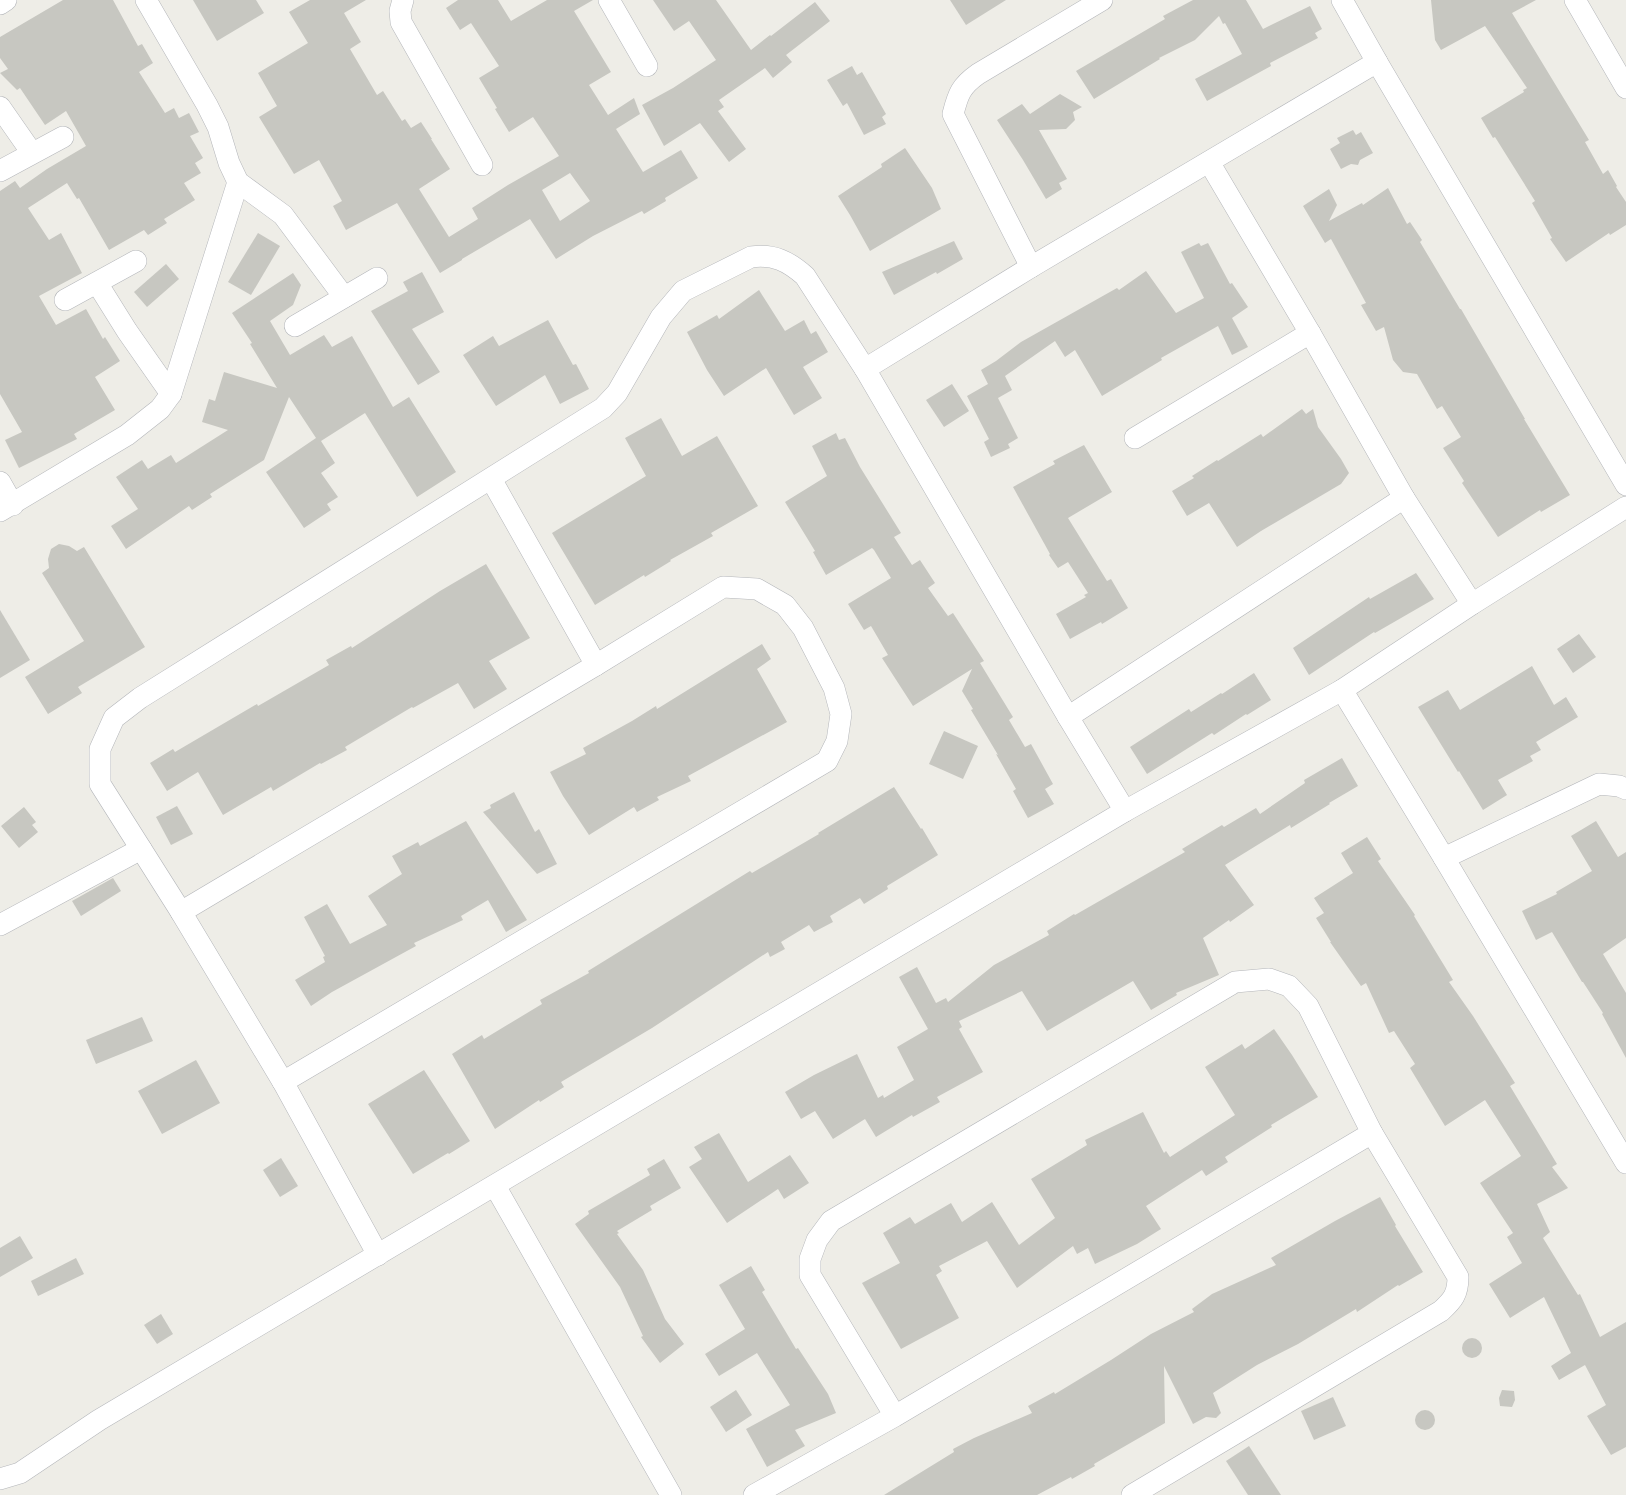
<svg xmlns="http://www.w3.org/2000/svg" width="1626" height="1495" font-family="'Archivo Narrow',sans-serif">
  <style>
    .building { fill: #c7c7c1; fill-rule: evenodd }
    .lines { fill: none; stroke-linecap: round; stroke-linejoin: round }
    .street-casing { stroke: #b4b6ba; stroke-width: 22 }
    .street { stroke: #fff; stroke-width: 21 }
  </style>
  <rect width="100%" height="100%" fill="#eeede7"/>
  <g class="building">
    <polygon points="63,0 113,0 138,46 142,44 153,63 139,72 165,113 174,108 179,118 189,113 199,132 190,136 203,158 195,163 201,173 184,183 195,200 164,219 167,223 148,235 144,230 109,250 79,198 77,199 67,183 28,208 49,240 61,233 82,273 39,296 56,325 86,309 103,339 105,337 120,361 95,377 115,410 74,434 77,439 19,468 5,440 22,432 0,394 0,191 15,181 20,188 47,169 86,146 66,111 45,125 20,88 17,90 0,73 8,69 0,58 0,37"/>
    <polygon points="193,0 256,0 264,13 217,41"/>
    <path d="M310 0H366L344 13 361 42 350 49 377 95 383 91 402 121 405 119 411 128 421 122 432 139H431L450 169 419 189 449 237 478 219 472 208 508 185 559 156 533 117 509 132 495 109 497 108 479 78 499 66 471 23 460 30 446 8 458 0H498L511 21 547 0H593L574 11 611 72 589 85 608 115 634 98 640 114 616 129 643 172 681 150 698 178 665 198 666 201 644 214 642 211 593 236 556 259 530 219 462 259V260L440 273 397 203 346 230 333 206 342 201 319 160 294 174 259 117 277 106 258 73 308 43 289 12ZM570 173 590 201 560 221 542 190Z"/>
    <polygon points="653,0 716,0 751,50 770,35 771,36 815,2 830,21 786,55 792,62 773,78 765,68 719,100 724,107 718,111 746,149 729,162 700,123 664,146 642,105 673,88 716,60 689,21 674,31"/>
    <polygon points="950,0 1006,0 966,25"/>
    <polygon points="1193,0 1246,0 1263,29 1310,6 1322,29 1315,33 1318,38 1270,63 1271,66 1207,101 1195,79 1242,54 1225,23 1223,24 1219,16 1195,40 1159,58 1160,59 1094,99 1076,71 1165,19 1163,16"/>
    <polygon points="1431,0 1536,0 1512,13 1589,140 1585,142 1603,174 1608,170 1617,186 1616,187 1626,202 1626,225 1610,235 1609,233 1566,262 1550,239 1552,238 1532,203 1535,201 1495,137 1493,138 1481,118 1524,92 1523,90 1527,88 1485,26 1441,50 1435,40"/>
    <polygon points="852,66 857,75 862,72 886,114 882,117 886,124 864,135 847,103 843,106 827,80"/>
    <polygon points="1060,94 1082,107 1073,112 1075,120 1066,129 1039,130 1067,179 1059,183 1062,189 1046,199 1023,160 997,120 1022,104 1030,114"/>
    <polygon points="1353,130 1356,135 1361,132 1373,153 1360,160 1358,165 1351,164 1341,169 1330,149 1340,143 1337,138"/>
    <polygon points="905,148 932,188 941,209 870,251 850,215 838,196 882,167 881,164"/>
    <polygon points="1388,188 1407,224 1410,222 1422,240 1420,242 1460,309 1461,309 1525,419 1524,419 1570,495 1541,512 1540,510 1498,537 1462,483 1464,481 1443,448 1461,437 1442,406 1437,409 1417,374 1403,372 1393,360 1384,327 1376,331 1361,305 1366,303 1331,239 1325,243 1303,206 1329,189 1337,205 1329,221 1362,203 1363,205"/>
    <polygon points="258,233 280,246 251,295 228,282"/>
    <polygon points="954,241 963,259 937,274 936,272 894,295 882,272"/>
    <polygon points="1199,243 1201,246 1208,243 1230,284 1232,283 1248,307 1232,318 1248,347 1232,355 1218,326 1161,358 1162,360 1102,396 1075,350 1065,357 1055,341 1005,376 1012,390 998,398 1018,438 1008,444 1010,448 991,457 984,442 989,439 967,396 988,384 981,370 996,361 1021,342 1117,288 1119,290 1146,271 1176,313 1204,298 1181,252"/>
    <polygon points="166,264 179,279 147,307 134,292"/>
    <polygon points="422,272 444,312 412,329 440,372 418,385 371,311 408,291 403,282"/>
    <polygon points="293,273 301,285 293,305 270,321 290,355 324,335 332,347 352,336 393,407 409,397 456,472 417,497 365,413 321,441 335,463 321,473 338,497 327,504 331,510 304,528 266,472 316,438 289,397 264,460 210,494 212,497 192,510 189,506 126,549 111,526 138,509 116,477 142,460 148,469 171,455 176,463 228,430 202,422 209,399 215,401 224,372 277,388 250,344 252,343 232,313"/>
    <polygon points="759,290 785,331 804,320 811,334 816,331 828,352 803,367 822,398 794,415 766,368 724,396 707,370 687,332 717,315 719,319"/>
    <polygon points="548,320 573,365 576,364 589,389 560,404 545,375 496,406 463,355 493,336 499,346"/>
    <polygon points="952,384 969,411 944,427 926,400"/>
    <polygon points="1302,409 1306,414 1313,409 1318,427 1341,459 1349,473 1341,484 1261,531 1237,547 1209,503 1187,516 1172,491 1194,478 1192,476 1217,460 1218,461 1261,434 1263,437"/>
    <polygon points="661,418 682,456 717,436 758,506 711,533 713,536 670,560 671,561 645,577 644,575 595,605 552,533 646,476 625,438"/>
    <polygon points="836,433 839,440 845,438 860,467 901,533 894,537 912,565 920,560 935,583 928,588 948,616 953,613 984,661 980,663 1013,717 1009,720 1025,747 1031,744 1053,784 1045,789 1054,804 1028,818 1013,791 1016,789 996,754 998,755 971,710 973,709 962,691 972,669 913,706 882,658 888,655 871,626 864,630 848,604 891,578 874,550 872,548 826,575 813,552 815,551 785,502 827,476 812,446"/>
    <polygon points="1084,445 1112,492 1068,518 1107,581 1111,579 1128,608 1102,624 1101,622 1070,639 1056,614 1086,597 1084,595 1088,593 1068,562 1058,568 1049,555 1050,554 1013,487 1055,464 1053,461"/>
    <polygon points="59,544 69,546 77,551 84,547 145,647 78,687 82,693 48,714 25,677 84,641 42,573 49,568 48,559 51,549"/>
    <polygon points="486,564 530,638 489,661 507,689 474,709 458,683 413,708 412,707 345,747 347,750 321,764 320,763 273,791 271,787 223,815 198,772 167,791 150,763 173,749 175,752 257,704 258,706 329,665 326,660 351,646 352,648 440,591"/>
    <polygon points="1416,573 1434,599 1375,633 1374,632 1309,675 1293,648 1369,597 1370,599"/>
    <polygon points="0,610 30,660 0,678"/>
    <polygon points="1579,634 1596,657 1573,673 1557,649"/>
    <polygon points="762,644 771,659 757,669 787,722 688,776 691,781 657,797 659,800 637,812 634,807 589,835 563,796 550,772 586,754 583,748 632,721 656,706 657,709"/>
    <polygon points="1532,666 1554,705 1566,697 1578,717 1536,742 1541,750 1530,756 1533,761 1498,780 1507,795 1483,810 1459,771 1458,772 1418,707 1448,690 1460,710"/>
    <polygon points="1254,673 1271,700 1247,715 1246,714 1214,735 1212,733 1147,774 1130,747 1189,709 1191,712 1221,693 1222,694"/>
    <polygon points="944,731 978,746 963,779 929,764"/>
    <polygon points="1342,758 1358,786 1329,803 1330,804 1291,828 1290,825 1225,865 1254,905 1230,922 1229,920 1203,938 1219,975 1176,993 1177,995 1151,1010 1133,981 1047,1031 1022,991 959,1021 962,1027 959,1029 983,1072 937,1097 940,1102 913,1117 912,1115 876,1137 865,1119 833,1139 815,1111 801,1119 785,1092 814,1075 857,1054 878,1098 883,1095 884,1098 914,1080 897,1047 928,1029 899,977 917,967 936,1003 946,998 948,1002 994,965 1049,935 1047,931 1074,914 1075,915 1185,852 1182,849 1222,825 1224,827 1256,808 1260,814 1305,783 1304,780"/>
    <polygon points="894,787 921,829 922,828 938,855 887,886 888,889 864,904 860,898 830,916 833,922 814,932 809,925 781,942 785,949 770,957 768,952 652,1028 561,1082 564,1087 540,1102 539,1100 495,1129 452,1054 482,1035 484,1039 542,1004 540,1000 589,973 588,971 750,871 752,873 819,834 818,833"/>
    <polygon points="514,792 535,832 539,829 557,864 537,874 483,812 491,808 490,805"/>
    <polygon points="177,806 193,834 171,845 156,817"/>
    <polygon points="24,807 36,822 32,825 38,832 19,848 1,826"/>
    <polygon points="466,821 527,920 506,932 488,900 461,916 463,920 414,943 416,946 332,992 311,1006 295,980 325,962 323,957 325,956 304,917 327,904 350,944 387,925 368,896 402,874 392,856 418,842 420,846"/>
    <polygon points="1596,821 1618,857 1626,852 1626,938 1603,954 1626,993 1626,1058 1602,1014 1603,1013 1583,982 1582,982 1552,932 1536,940 1522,911 1557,894 1556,892 1592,871 1571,836"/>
    <polygon points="1367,837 1381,859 1378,861 1415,915 1414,916 1453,980 1449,982 1473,1016 1515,1083 1510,1086 1557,1164 1552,1167 1568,1188 1537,1204 1550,1232 1543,1238 1578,1295 1580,1294 1600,1337 1626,1322 1626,1447 1611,1455 1587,1416 1606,1405 1585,1365 1559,1380 1551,1366 1571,1353 1544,1297 1510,1318 1489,1284 1522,1263 1507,1237 1513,1233 1480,1183 1521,1156 1485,1100 1445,1126 1410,1068 1415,1064 1394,1031 1389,1033 1366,983 1361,986 1330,942 1331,942 1316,918 1324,913 1314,898 1353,873 1341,853"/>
    <polygon points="113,878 121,891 81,916 72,901"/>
    <polygon points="142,1017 153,1041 96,1064 86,1040"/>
    <polygon points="1274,1029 1292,1055 1318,1097 1271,1125 1272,1127 1225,1157 1228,1162 1206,1176 1202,1170 1146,1206 1161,1229 1137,1244 1095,1264 1088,1248 1077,1254 1073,1246 1017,1288 987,1241 939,1266 942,1271 936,1275 959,1318 901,1349 862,1283 900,1263 883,1233 910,1217 915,1224 951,1203 962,1222 992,1202 1019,1245 1055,1218 1031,1179 1087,1145 1085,1140 1143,1112 1164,1153 1166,1151 1170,1157 1235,1115 1205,1067 1242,1044 1245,1049"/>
    <polygon points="196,1060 220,1103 162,1134 138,1091"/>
    <polygon points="424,1070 470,1141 449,1154 448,1153 413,1174 368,1104"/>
    <polygon points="719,1133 748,1182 790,1155 809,1183 784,1199 778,1189 727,1223 689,1167 702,1159 694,1147"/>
    <polygon points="281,1158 298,1186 280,1197 263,1170"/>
    <polygon points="664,1159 681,1188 650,1206 652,1210 617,1231 619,1233 617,1234 643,1270 665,1319 684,1344 660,1363 641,1337 643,1336 620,1287 575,1224 589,1214 588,1211 650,1175 647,1169"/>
    <polygon points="1380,1197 1396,1225 1395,1226 1423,1272 1399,1286 1398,1285 1357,1312 1356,1309 1298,1344 1257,1365 1213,1393 1221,1413 1216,1418 1206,1417 1193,1424 1164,1366 1165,1423 1094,1464 1095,1466 1072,1479 1071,1477 1037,1495 884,1495 954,1452 953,1449 974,1438 1032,1413 1028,1406 1054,1392 1055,1394 1111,1360 1151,1334 1194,1312 1192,1309 1212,1294 1276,1265 1271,1258 1335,1221"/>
    <polygon points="20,1236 33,1258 0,1277 0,1248"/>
    <polygon points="76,1258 84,1274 38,1296 31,1281"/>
    <polygon points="751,1266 765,1290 762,1292 796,1349 798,1348 828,1394 836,1413 795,1430 805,1446 767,1467 746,1429 790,1405 757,1353 719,1376 705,1354 745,1329 719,1285"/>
    <polygon points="161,1314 173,1334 157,1344 144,1325"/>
    <circle cx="1472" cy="1348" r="10"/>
    <polygon points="736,1390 752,1415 726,1432 710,1407"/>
    <polygon points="1502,1390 1514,1391 1515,1400 1512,1407 1500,1406 1499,1398"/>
    <polygon points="1333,1397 1346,1426 1314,1440 1301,1411"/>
    <circle cx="1425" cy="1420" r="10"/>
    <polygon points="1249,1446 1281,1495 1248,1495 1226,1461"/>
  </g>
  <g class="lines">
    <defs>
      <g id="street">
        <polyline points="146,0 207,105 218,127 229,163 238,182 283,215 344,297"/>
        <polyline points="403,0 400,11 401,22 482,165"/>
        <polyline points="609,0 647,66"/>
        <polyline points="1342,0 1377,62"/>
        <polyline points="1575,0 1626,88"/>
        <polyline points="0,4 6,0"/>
        <polyline points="0,107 32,153"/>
        <polyline points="1209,162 1310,333 1404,498 1472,604"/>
        <polyline points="0,171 63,137"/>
        <path d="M1031 267 953 114C958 94 961 86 978 74L1102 0"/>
        <polyline points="97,283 127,331 171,394"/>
        <polyline points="65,300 136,261"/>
        <polyline points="295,326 377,278"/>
        <polyline points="865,369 1031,267 1377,62 1626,485"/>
        <polyline points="1135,438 1310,333"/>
        <polyline points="491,479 596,665"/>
        <polyline points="0,482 13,505"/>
        <polyline points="0,511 127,435 160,409 171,394 238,182"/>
        <polyline points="1342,690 1444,858 1626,1163"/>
        <polyline points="1068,717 1404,498"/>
        <polyline points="1444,858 1599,784 1619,786 1626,789"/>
        <polyline points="181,912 596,665 723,587 757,589 785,605 803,628 834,688 841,714 837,741 827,761 283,1082"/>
        <polyline points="0,925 141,849"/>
        <polyline points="495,1186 671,1495"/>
        <path d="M378 1255 283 1082 181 912 100 784V749L114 718 140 698 603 408 617 393 661 317 683 291 751 257C774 254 788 261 805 276L865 369 1068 717 1125 811"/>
        <polyline points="0,1479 20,1473 99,1420 1125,811 1342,690 1472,604 1626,507"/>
        <polyline points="754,1495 895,1416 1372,1133 1308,1006 1289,986 1269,979 1235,982 831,1221 817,1240 810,1259 810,1275 895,1416"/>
        <path d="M1132 1495 1441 1311C1453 1300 1458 1294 1458 1277L1372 1133"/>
      </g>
    </defs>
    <use href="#street" class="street-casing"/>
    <use href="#street" class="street"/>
  </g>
</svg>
